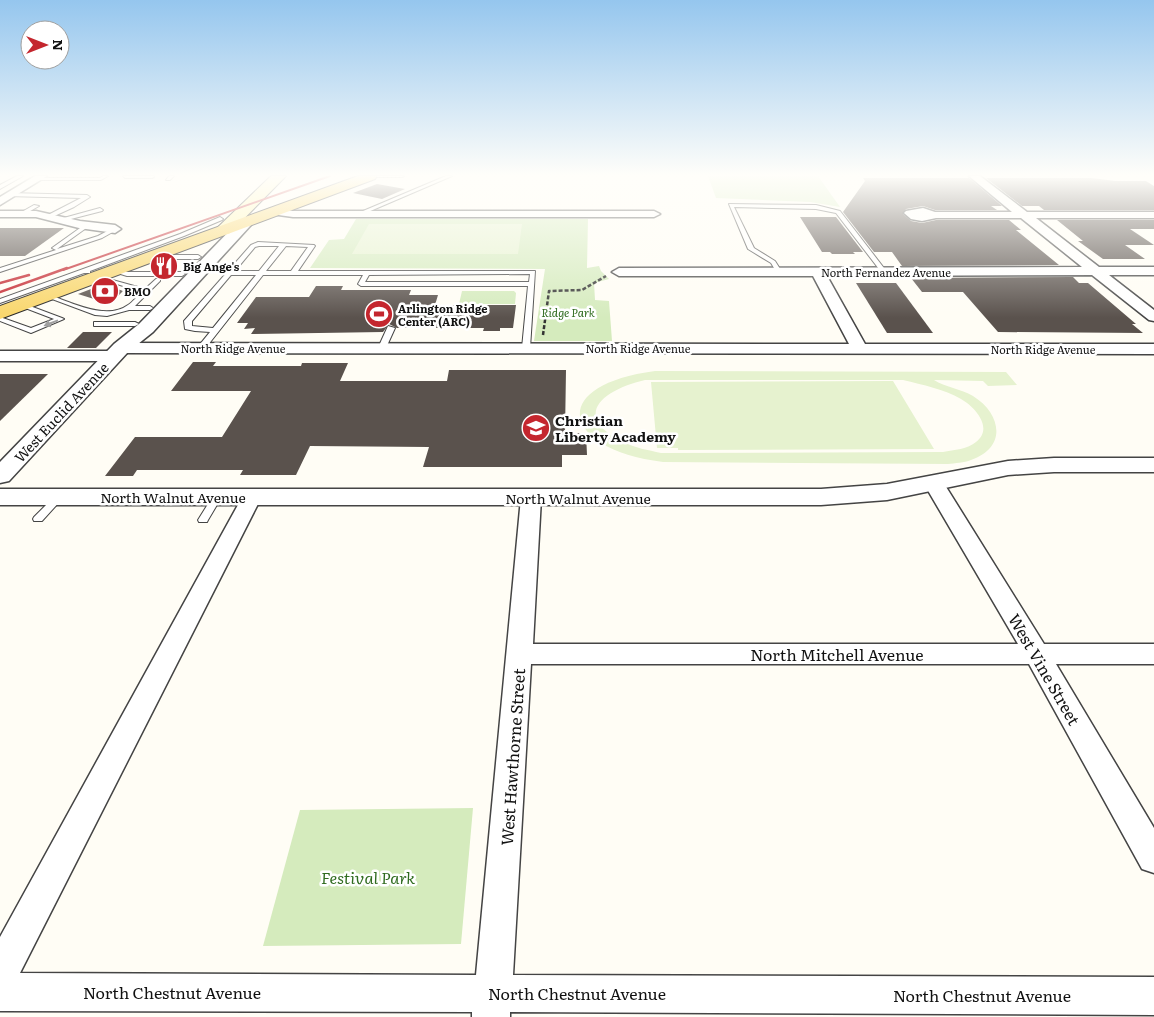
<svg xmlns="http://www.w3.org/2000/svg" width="1154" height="1017" font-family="Literata,serif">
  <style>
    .green { fill: #d5ebbd }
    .pitch { fill: #e6f2cf; fill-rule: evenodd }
    .building { fill: #5a524d }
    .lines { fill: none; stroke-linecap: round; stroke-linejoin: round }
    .service-casing { stroke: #444; stroke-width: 2 }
    .minor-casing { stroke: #444; stroke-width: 3 }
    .tertiary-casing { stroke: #444; stroke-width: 3 }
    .secondary-casing { stroke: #333; stroke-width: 2 }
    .primary-casing { stroke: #222; stroke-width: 2 }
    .path { stroke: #333; stroke-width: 2.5; stroke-dasharray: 4 2; stroke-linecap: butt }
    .service { fill: #fff; fill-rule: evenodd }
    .minor { fill: #fff; fill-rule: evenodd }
    .tertiary { fill: #fff; fill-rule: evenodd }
    .secondary { fill: #fff6b0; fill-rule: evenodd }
    .primary { fill: #f9d66b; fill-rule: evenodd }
    .rail-far1 { stroke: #c4262e; stroke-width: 2 }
    .rail { stroke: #c4262e; stroke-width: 2.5 }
    .oneway { fill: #a0a0a0 }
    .labels { text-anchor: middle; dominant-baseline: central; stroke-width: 5; stroke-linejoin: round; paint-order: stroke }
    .far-poi-label { font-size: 11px; font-weight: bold; fill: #111; stroke: #fff; text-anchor: start }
    .far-street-label { font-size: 11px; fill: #111; stroke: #fff }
    .far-park-label { font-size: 11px; font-style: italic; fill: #2f6b1f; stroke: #fff }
    .street-label { font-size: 14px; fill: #111; stroke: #fff }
    .poi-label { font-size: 14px; font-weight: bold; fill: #111; stroke: #fff; text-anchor: start }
    .near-street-label { font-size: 16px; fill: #111; stroke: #fff }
    .near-park-label { font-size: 16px; font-style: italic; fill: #2f6b1f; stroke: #fff }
  </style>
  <rect width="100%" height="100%" fill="#fffdf5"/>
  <g class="green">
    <polygon points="708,176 818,176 840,207 810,202 716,198"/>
    <polygon points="356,219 588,219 587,268 599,266 601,271 609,279 594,283 595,300 609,301 612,341 534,341 545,269 310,268 329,240 344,239"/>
    <polygon points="462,291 514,291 516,293 515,304 459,304"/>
    <polygon points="473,808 461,944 263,946 300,810"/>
  </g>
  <g class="pitch">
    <polygon points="369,224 522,224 518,254 352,254"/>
    <path d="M655 371 1006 372 1017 385 988 386 983 381 934 380C945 387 961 389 973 396 1002 414 1007 448 971 460 964 463 955 463 948 464L663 462C565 451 543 386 655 371ZM645 380H903C923 385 944 389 961 399 975 407 994 428 976 442 968 449 954 450 943 452L661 453C648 450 635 448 623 442 569 415 605 389 645 380Z"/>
    <polygon points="893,381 934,449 678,450 678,448 657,448 651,382"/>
  </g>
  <g class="building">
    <polygon points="863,178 969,178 1002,206 991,206 997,210 935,210 923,206 906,209 903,214 911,221 922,223 936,220 1009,220 1021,230 1016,230 1059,265 902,266 892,252 874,252 843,212 865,181"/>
    <polygon points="986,178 1092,178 1115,181 1146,181 1154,186 1154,210 1044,210 1039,206 1022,206"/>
    <polygon points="377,184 405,189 382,199 353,193"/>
    <polygon points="800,217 836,217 863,252 853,252 855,254 832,254 830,252 822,252"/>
    <polygon points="1057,220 1154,220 1154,229 1130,229 1154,245 1125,245 1145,259 1103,259 1078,241 1083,241"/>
    <polygon points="0,228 64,228 25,256 0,256"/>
    <polygon points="1073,277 1079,283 1088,283 1136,324 1132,324 1143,333 998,332 963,292 922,292 911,278"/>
    <polygon points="856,283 896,283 933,333 887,333"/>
    <polygon points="104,284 123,291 110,304 78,294"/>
    <polygon points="316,286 343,286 341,290 411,290 409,295 438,295 435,305 516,305 513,328 500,328 500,331 483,331 484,328 397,328 389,324 383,332 251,334 255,328 244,329 248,323 237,323 256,297 309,297"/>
    <polygon points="83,332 112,332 96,348 67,348"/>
    <polygon points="193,362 216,362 213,366 301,366 302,363 348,363 340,381 447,381 449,370 566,370 565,433 586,433 587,455 562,455 562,467 423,467 429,447 310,446 296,475 240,475 243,470 137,470 133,476 105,476 135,437 222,437 251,391 171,391"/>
    <polygon points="0,374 48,374 0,421"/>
  </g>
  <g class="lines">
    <defs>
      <g id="service">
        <polygon points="17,176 23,176 0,189 0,185"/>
        <polygon points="103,176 108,176 101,180 37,180 35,179 37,178 100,178"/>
        <polygon points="123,176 154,176 154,177 152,178 125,178"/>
        <polygon points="169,176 174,176 170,180 166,180"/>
        <polygon points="375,176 404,176 402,177 377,177"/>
        <polygon points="446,176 452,176 361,215 356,214"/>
        <polygon points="9,193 87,195 90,197 74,207 50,218 47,216 48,215 81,198 7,196"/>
        <polygon points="729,204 816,205 840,211 887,272 882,273 836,213 816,209 734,207 754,248 775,261 782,272 777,273 771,263 748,249"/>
        <polygon points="34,205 39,206 25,214 20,213"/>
        <polygon points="100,208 103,210 102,211 63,221 60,219"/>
        <polygon points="220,217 223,219 222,220 184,236 90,271 90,273 84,273 0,303 0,299 180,234"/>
        <polygon points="87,223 90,225 89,226 57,249 98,236 113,228 118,229 102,238 0,272 0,268 56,250 52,248"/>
        <path d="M258 242 314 245 315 246 298 271H535L530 348 526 350 522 348 528 286H361L358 284 363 275H263L204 350H198L197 348 210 332 195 331 185 329 184 321 251 245ZM259 246H279L259 271H235L255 247ZM286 246 308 247 291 271H266ZM530 274 529 282H365L369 275ZM231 275H256L213 328 192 326V321Z"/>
        <polygon points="160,252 172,255 198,255 201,257 198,259 172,259 158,255 158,253"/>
        <polygon points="116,269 127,272 182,272 185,274 182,276 127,276 114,272 113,271"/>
        <path d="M98 276 145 289 156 279H160V281L135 306H150L153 308 150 310H129L107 316 95 315 44 296 49 295C71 302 106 321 128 305 133 302 137 296 142 292L98 278Z"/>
        <polygon points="22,303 62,318 64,319 31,333 0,321 0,317 31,328 54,319 20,306 19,305"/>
        <polygon points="94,322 135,322 139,324 135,326 94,326"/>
        <polygon points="388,326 395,328 385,350 379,350 378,348"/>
        <polygon points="59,494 64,497 62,499 42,521 34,521 33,519 34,517 56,495"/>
        <polygon points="216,495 221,498 208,520 207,522 199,522 198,520 213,496"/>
      </g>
      <g id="minor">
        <polygon points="35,176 47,176 0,205 0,197"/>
        <polygon points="969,176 980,176 1027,212 1154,212 1154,218 1036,218 1099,267 1154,267 1154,275 1109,275 1154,310 1154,321 1149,320 1092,275 827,276 865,344 1154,344 1154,354 121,353 115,351 113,348 115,345 121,343 849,344 813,276 619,276 612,272 619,268 1082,267 1021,218 936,218 922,221 911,219 904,213 906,211 923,208 935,212 1012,212"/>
        <polygon points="275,209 293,211 654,211 660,214 654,217 293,217 271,214 269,212"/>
        <polygon points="0,211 36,211 80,221 115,225 121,229 115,233 79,228 36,217 0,217"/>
        <polygon points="0,351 113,351 119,353 121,356 119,359 113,361 0,361"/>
        <polygon points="933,476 940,478 943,482 1044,644 1154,644 1154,664 1056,664 1154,828 1154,873 1142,869 1029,664 531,664 513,975 1154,977 1154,1015 510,1012 510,1017 472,1017 472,1012 0,1011 0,937 244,494 251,492 258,494 261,498 20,973 476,975 521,498 524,494 531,492 538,494 541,498 533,644 1018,644 923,482 926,478"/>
      </g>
      <g id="tertiary">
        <polygon points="246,218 251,219 253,222 251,225 153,332 128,352 9,481 0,483 0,462 114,344 139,324 241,219"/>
        <polygon points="1054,458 1154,458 1154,472 1054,472 1008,475 887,500 821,505 0,505 0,489 821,489 887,484 1008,461"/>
      </g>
      <polygon id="secondary" points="271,176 286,176 229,234 217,234 215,231 217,228"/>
      <polygon id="primary" points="358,176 377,176 375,179 0,319 0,306"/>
    </defs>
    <use href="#service" class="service-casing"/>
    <use href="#minor" class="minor-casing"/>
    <use href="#tertiary" class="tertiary-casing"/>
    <use href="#secondary" class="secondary-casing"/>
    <use href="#primary" class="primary-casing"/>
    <polyline class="path" points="543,335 549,291 582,290 606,276"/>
    <use href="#service" class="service"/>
    <use href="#minor" class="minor"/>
    <use href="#tertiary" class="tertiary"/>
    <use href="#secondary" class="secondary"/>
    <use href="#primary" class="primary"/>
    <polyline class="rail-far1" points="63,270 330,176"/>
    <g class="rail">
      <polyline points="0,283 29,275"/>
      <polyline points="0,292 67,268"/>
    </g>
  </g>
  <defs><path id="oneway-solid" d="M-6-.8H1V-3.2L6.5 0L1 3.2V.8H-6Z" transform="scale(1.25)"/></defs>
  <use class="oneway" href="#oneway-solid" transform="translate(51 323) rotate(159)"/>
  <linearGradient id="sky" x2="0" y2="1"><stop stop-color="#95c6ee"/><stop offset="0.55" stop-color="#fffefa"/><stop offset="1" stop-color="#fffefa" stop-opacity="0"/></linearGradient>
  <rect width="1154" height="318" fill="url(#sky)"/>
  <defs>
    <symbol id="restaurant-disc" viewBox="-11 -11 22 22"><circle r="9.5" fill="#c4262e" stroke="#fff"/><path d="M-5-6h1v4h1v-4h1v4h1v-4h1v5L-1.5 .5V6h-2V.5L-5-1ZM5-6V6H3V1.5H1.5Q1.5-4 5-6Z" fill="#fff"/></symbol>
    <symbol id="bank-disc" viewBox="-11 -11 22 22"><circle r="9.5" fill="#c4262e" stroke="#fff"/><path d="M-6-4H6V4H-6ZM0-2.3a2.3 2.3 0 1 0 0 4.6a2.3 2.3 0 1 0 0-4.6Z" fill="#fff"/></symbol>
    <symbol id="stadium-disc" viewBox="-11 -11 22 22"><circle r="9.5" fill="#c4262e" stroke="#fff"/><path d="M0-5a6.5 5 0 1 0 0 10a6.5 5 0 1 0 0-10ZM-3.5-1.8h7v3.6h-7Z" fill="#fff"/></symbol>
    <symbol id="school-disc" viewBox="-11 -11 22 22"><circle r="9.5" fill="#c4262e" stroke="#fff"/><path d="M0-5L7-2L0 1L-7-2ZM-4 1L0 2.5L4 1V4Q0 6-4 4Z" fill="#fff"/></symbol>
  </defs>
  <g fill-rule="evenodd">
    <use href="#restaurant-disc" x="148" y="250" width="32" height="32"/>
    <use href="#bank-disc" x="89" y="275" width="32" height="32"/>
    <use href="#stadium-disc" x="363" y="298" width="32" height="32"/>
    <use href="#school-disc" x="520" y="412" width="32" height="32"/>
  </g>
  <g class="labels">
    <g class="far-poi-label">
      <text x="183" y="266">Big Ange's</text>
      <text x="124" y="291">BMO</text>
      <text x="398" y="308">Arlington Ridge<tspan x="398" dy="13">Center (ARC)</tspan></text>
    </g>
    <g class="far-street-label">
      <text x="886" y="272">North Fernandez Avenue</text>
      <text x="233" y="348">North Ridge Avenue</text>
      <text x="638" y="348">North Ridge Avenue</text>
      <text x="1043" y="349">North Ridge Avenue</text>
    </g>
    <g class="far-park-label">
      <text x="568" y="312">Ridge Park</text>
    </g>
    <g class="street-label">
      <text transform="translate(61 412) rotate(-47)">West Euclid Avenue</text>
      <text x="173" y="497">North Walnut Avenue</text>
      <text x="578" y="498">North Walnut Avenue</text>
    </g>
    <g class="poi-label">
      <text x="555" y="420">Christian<tspan x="555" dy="16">Liberty Academy</tspan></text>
    </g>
    <g class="near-street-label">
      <text x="837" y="654">North Mitchell Avenue</text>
      <text transform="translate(1045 669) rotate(60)">West Vine Street</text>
      <text transform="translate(512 757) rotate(-86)">West Hawthorne Street</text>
      <text x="172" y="992">North Chestnut Avenue</text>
      <text x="577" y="993">North Chestnut Avenue</text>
      <text x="982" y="995">North Chestnut Avenue</text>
    </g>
    <g class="near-park-label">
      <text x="368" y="877">Festival Park</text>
    </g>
  </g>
  <g transform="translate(45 45) rotate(90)"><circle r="24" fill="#ffffff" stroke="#a0a0a0"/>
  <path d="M0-4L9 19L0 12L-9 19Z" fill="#c4262e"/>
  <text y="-8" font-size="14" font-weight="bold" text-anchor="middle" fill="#111111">N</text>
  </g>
</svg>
